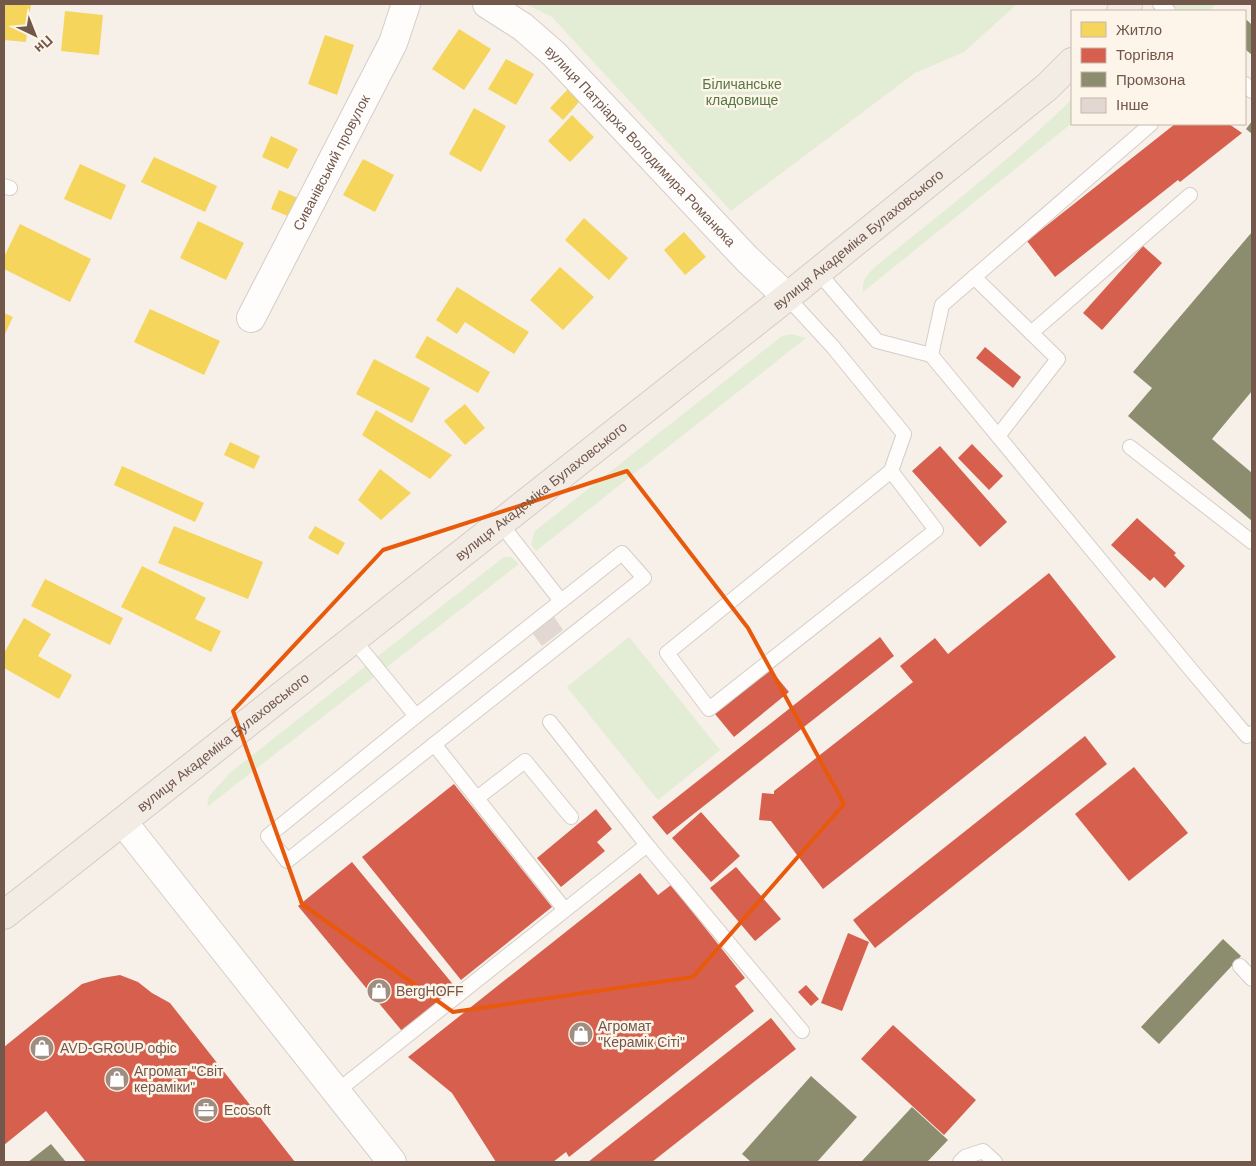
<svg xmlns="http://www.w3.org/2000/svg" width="1256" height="1166" font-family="Arial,sans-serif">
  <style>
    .green { fill: #e3ecd4 }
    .homes { fill: #f6d55c }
    .shops { fill: #d6604d }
    .industry { fill: #8c8c6e }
    .building { fill: #e2d8d1 }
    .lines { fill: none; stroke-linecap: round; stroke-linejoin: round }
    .lane-casing { stroke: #d5cdc8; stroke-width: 16 }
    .street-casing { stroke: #d5cdc8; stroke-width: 30 }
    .secondary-casing { stroke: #d5ccc6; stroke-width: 30 }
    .primary-casing { stroke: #d5cbc5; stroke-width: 30 }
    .lane { stroke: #fefdfc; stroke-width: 14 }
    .street { stroke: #fefdfc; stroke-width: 28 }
    .secondary { stroke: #fefdfc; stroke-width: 28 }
    .primary { stroke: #f2ece5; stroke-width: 28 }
    .marked { fill: none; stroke: #e8590c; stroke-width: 4; stroke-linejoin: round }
    .labels { text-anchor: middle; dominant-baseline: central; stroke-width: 5; stroke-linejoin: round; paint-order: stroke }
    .park-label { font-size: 14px; fill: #557843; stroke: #fef5ea }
    .street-label { font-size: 14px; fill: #72574b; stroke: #fef5ea }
    .poi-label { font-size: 14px; fill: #72574b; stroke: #fef5ea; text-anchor: start }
  </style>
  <rect width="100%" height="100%" fill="#f6f0e9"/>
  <g class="green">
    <polygon points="526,4 1017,4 964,52 915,73 731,211 552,17"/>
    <polygon points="1172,4 1216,4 1209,11 1178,11"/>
    <path d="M1072 99V123L863 292C862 279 867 275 876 266 943 212 1011 159 1072 99Z"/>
    <polygon points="792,334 806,338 536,551 531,544 535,531 782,336"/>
    <polygon points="504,557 511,557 519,564 207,807 209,796 231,772"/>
    <polygon points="629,637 720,750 658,800 567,687"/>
  </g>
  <g class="homes">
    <polygon points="4,4 31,4 26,42 4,40"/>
    <polygon points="65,11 103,15 99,55 61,51"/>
    <polygon points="459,29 491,49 464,90 432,69"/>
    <polygon points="325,35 354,45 337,95 308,84"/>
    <polygon points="506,59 534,74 516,105 488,89"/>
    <polygon points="568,89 580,101 563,120 550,108"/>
    <polygon points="474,108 506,126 481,172 449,154"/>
    <polygon points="572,115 594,137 570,162 548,141"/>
    <polygon points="271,136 298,149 288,169 262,157"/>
    <polygon points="154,157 217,186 205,212 141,182"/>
    <polygon points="363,159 394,175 375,212 343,195"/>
    <polygon points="80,164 126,185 111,220 64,199"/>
    <polygon points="279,190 298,198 290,217 271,209"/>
    <polygon points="584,218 628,258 609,280 565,240"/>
    <polygon points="198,221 244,243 226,280 180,258"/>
    <polygon points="20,224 91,259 70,302 4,269 4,257"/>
    <polygon points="684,232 706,257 685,275 664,250"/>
    <polygon points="560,267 594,297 563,330 530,300"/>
    <polygon points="457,287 529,332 514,354 465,322 457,334 436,320"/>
    <polygon points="150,309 220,341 204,375 134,342"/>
    <polygon points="4,313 13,317 4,336"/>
    <polygon points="427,336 490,372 478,393 415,357"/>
    <polygon points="374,359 430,388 412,423 356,394"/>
    <polygon points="465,404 485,428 465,445 444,421"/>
    <polygon points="376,410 452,455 430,479 362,435"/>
    <polygon points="230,442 260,456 254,469 224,455"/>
    <polygon points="122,466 204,503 195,522 114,485"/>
    <polygon points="380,469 411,493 381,520 358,500"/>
    <polygon points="174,526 263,562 248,599 158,563"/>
    <polygon points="315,526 345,543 338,555 308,538"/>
    <polygon points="142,566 206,598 195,619 221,631 211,652 121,607"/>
    <polygon points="45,579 123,618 110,645 31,606"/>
    <polygon points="24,618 51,634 38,656 72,675 59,699 4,668 4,653"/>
  </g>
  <g class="shops">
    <polygon points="1175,124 1229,124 1242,133 1180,182 1178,180 1055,277 1027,241"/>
    <polygon points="1143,246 1162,263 1102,330 1083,313"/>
    <polygon points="985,347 1021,377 1013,388 976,358"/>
    <polygon points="972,444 1003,476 989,490 958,458"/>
    <polygon points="940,446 1007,522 980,547 912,471"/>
    <polygon points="1137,518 1176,553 1174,555 1185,566 1165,588 1154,577 1150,581 1111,545"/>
    <polygon points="1049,573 1116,657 823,889 771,821 759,820 762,793 774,794 774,791 913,682 900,666 935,638 948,654"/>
    <polygon points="880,637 894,656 667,835 652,817"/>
    <polygon points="770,669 789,692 734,737 715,714"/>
    <polygon points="1085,736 1107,764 875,948 853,920"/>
    <polygon points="1134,767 1188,833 1129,881 1075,814"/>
    <polygon points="454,784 552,907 461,980 362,857"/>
    <polygon points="596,809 612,829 597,842 605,851 561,887 537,858"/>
    <polygon points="701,812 740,856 711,882 672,838"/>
    <polygon points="352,862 456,988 402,1031 298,906"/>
    <polygon points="736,867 781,919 755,941 710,888"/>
    <polygon points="640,873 658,895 671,885 745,978 735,986 754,1011 569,1157 566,1152 553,1162 496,1162 452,1093 408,1057"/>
    <polygon points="848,933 869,942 842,1011 821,1003"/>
    <polygon points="120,975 138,982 152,993 170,1003 295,1162 86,1162 46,1111 4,1145 4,1047 82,984 102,978"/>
    <polygon points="806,985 819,999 811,1006 798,992"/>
    <polygon points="771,1018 796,1049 652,1162 588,1162"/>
    <polygon points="893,1025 976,1100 944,1135 861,1059"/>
  </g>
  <g class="industry">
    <polygon points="1247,20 1252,25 1252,55 1245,49 1245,23"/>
    <polygon points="1252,121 1252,134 1246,129"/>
    <polygon points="1252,232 1252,391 1212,439 1252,473 1252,521 1128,416 1152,388 1133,372"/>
    <polygon points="1223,939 1241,956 1159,1044 1141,1027"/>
    <polygon points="811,1076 857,1117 817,1162 751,1162 742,1154"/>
    <polygon points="912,1107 948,1140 927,1162 861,1162"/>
    <polygon points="51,1144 66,1162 28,1162"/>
  </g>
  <polygon class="building" points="552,614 563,630 542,646 530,630"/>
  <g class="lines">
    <defs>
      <g id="lane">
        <polyline points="1160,4 1168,11"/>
        <polyline points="1245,84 1252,91"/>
        <polyline points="4,186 10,188"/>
        <polyline points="818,272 877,341 931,355 1192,671 1247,736 1252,733"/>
        <polyline points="974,277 1058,359 998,436"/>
        <polyline points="787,297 833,347 904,434 891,471 667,653 709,709 936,530 891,471"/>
        <polyline points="1031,333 1190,195"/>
        <polyline points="931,355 942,305 1151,124"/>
        <polyline points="1130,447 1252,542"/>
        <polyline points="500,523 561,601"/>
        <polygon points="622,553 644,578 287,861 268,836 416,716"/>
        <polyline points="353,639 416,716"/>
        <polyline points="550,722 647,845"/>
        <polyline points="434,744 565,910"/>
        <polyline points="477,798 525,761 571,817"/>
        <polyline points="1240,966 1252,979"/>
        <polyline points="336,1092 647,845 802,1031"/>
        <polyline points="960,1162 965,1157 983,1151 995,1162"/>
      </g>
      <g id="street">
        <path id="s1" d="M487 4 523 27 554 54 747 259 787 297"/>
        <path id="s2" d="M251 318 393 43 406 4"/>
      </g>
      <polyline id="secondary" points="123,822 392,1162"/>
      <g id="primary">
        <polyline points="1121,11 1128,4"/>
        <path id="s3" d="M4 915 787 297 1047 87 1072 62"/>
      </g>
    </defs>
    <use href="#lane" class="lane-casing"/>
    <use href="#street" class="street-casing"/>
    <use href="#secondary" class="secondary-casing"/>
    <use href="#primary" class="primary-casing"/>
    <use href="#lane" class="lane"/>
    <use href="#street" class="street"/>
    <use href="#secondary" class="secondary"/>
    <use href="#primary" class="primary"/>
  </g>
  <path class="marked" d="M627 471 748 628 844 804 693 977 453 1012 302 904 233 711 383 550Z"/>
  <defs>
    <symbol id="shop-disc" viewBox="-11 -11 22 22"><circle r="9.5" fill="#a08d82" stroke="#fef5ea"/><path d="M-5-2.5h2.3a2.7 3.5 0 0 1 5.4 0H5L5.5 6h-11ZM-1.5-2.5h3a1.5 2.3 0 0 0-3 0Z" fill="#fff"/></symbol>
    <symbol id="office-disc" viewBox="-11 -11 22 22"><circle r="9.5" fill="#a08d82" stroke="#fef5ea"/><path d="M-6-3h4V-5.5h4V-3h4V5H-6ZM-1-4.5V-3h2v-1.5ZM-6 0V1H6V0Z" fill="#fff"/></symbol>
  </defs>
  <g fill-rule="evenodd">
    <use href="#shop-disc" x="365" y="977" width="28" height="28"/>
    <use href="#shop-disc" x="567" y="1020" width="28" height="28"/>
    <use href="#shop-disc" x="28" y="1034" width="28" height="28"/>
    <use href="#shop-disc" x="103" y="1065" width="28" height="28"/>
    <use href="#office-disc" x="192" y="1096" width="28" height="28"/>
  </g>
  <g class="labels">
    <g class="park-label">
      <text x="742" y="84">Біличанське<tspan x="742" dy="16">кладовище</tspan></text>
    </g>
    <g class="street-label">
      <text stroke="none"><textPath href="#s1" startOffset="210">вулиця Патріарха Володимира Романюка</textPath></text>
      <text stroke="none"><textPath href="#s2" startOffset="175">Сиванівський провулок</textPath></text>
      <text stroke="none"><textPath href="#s3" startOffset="1089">вулиця Академіка Булаховського</textPath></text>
      <text stroke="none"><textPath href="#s3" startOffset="684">вулиця Академіка Булаховського</textPath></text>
      <text stroke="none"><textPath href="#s3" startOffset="279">вулиця Академіка Булаховського</textPath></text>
    </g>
    <g class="poi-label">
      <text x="396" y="991">BergHOFF</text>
      <text x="598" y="1026">Агромат<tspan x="598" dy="16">"Керамік Сіті"</tspan></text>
      <text x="60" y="1048">AVD-GROUP офіс</text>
      <text x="134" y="1071">Агромат "Світ<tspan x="134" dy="16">кераміки"</tspan></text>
      <text x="224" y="1110">Ecosoft</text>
    </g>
  </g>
  <rect width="1256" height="1166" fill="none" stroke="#72574b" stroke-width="10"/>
  <rect x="1071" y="10" width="175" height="115" fill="#fef5ea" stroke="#c6b6aa"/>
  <rect x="1081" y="22" width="25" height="15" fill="#f6d55c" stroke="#c6b6aa"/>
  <text x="1116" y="35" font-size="15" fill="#72574b">Житло</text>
  <rect x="1081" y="48" width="25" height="15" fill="#d6604d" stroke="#c6b6aa"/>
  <text x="1116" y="60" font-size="15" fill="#72574b">Торгівля</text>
  <rect x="1081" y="72" width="25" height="15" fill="#8c8c6e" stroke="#c6b6aa"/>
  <text x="1116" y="85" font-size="15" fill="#72574b">Промзона</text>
  <rect x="1081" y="98" width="25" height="15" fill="#e2d8d1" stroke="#c6b6aa"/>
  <text x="1116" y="110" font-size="15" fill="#72574b">Інше</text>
  <g transform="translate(35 35) rotate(137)" stroke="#fef5ea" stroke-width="4" paint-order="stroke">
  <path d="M0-4L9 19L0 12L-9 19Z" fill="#72574b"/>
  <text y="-8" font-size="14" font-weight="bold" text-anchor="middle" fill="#72574b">Пн</text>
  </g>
</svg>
